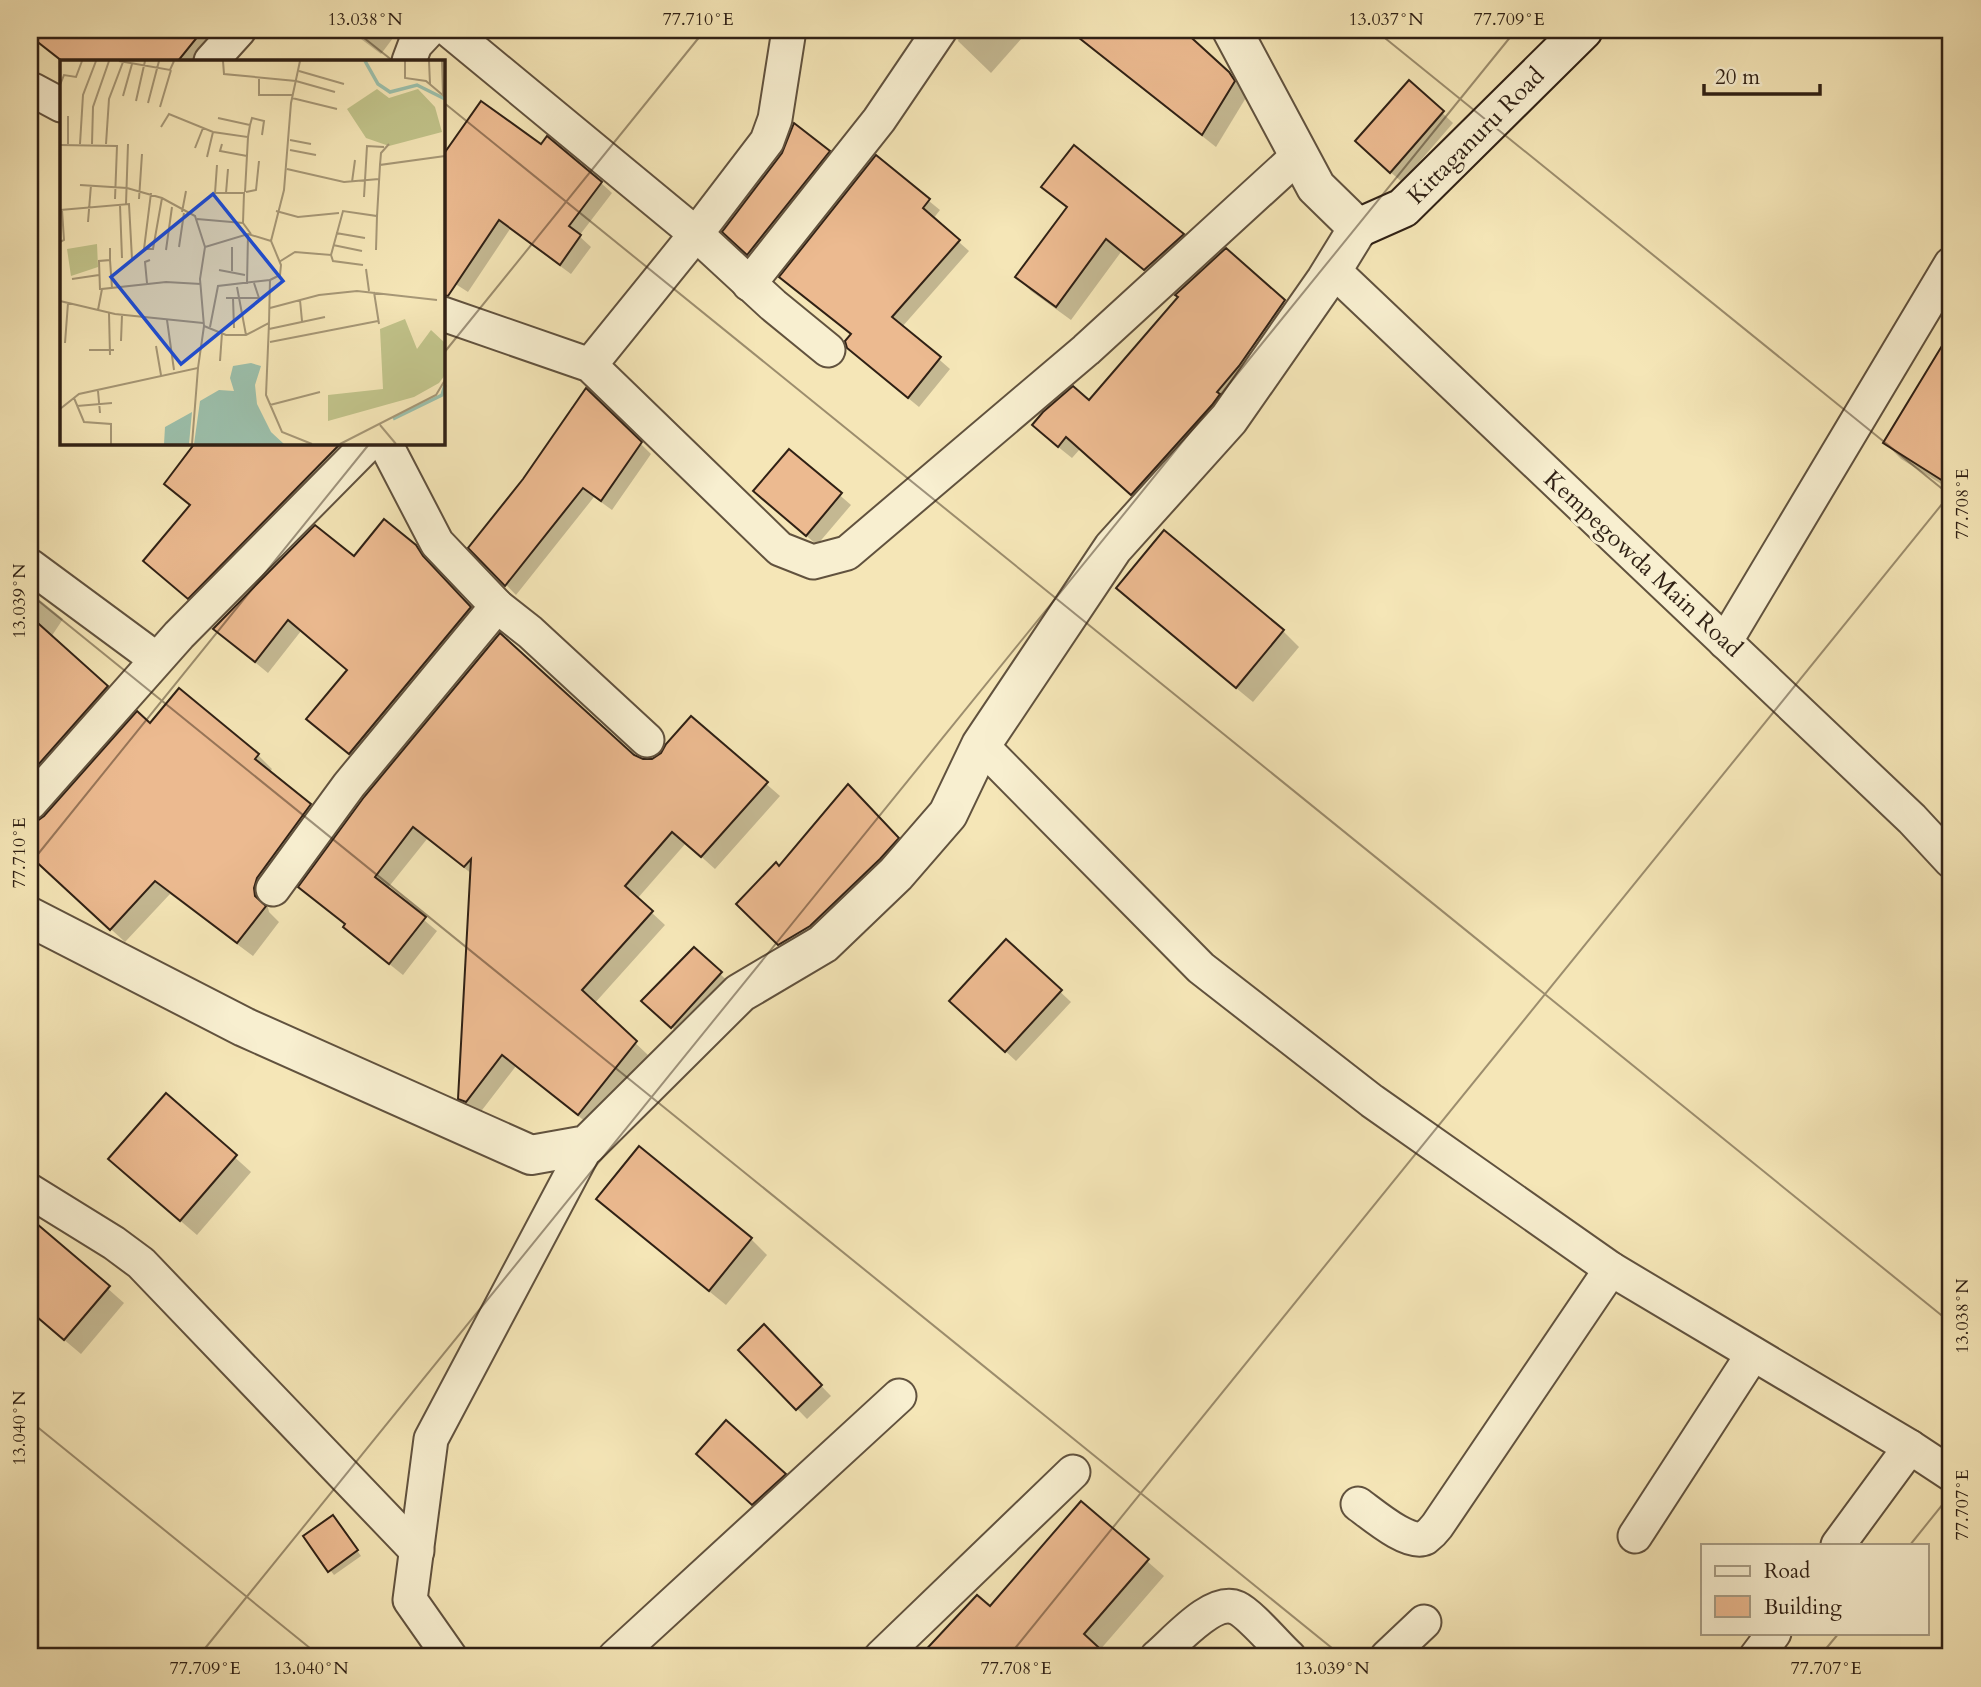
<svg xmlns="http://www.w3.org/2000/svg" width="1981" height="1687" font-family="Cardo,serif">
  <style>
    .shadow { fill: #0003 }
    .building { fill: #ecba90; stroke: #302115; stroke-width: 2 }
    .lines { fill: none; stroke-linecap: round; stroke-linejoin: round }
    .minor-casing { stroke: #61523e; stroke-width: 37 }
    .tertiary-casing { stroke: #61523e; stroke-width: 42 }
    .secondary-casing { stroke: #302115; stroke-width: 42 }
    .minor { stroke: #f8efd0; stroke-width: 33 }
    .tertiary { stroke: #f8efd0; stroke-width: 38 }
    .secondary { stroke: #f8efd0; stroke-width: 38 }
    .ticks { fill: none; stroke: #302115; stroke-width: 2; stroke-opacity: 0.45 }
    .labels { text-anchor: middle; dominant-baseline: central; stroke-width: 6; stroke-linejoin: round; paint-order: stroke }
    .street-label { font-size: 24px; fill: #302115; stroke: #f8efd0 }
    .inset-river { fill: none; stroke: #9cc0ac; stroke-width: 3.5 }
    .inset-road { fill: none; stroke: #a69776; stroke-width: 2 }
    .view { fill: #1d4ed8; fill-opacity: 0.15; stroke: #1d4ed8; stroke-width: 3.5 }
    .inset-edge { fill: none; stroke: #302115; stroke-width: 3.5 }
    .neatline { fill: none; stroke: #302115; stroke-width: 2.5 }
    .ticks-label { font-size: 18px; text-anchor: middle; fill: #302115 }
  </style>
  <rect width="100%" height="100%" fill="#f5e6b7"/>
  <filter id="stains"><feTurbulence type="fractalNoise" baseFrequency=".00286" numOctaves="4"/><feColorMatrix values="0 0 0 0 .2 0 0 0 0 .09 0 0 0 0 .02 0 0 0 .5 -.17"/></filter>
  <radialGradient id="worn" r=".72"><stop offset=".6" stop-color="#630" stop-opacity="0"/><stop offset="1" stop-color="#630" stop-opacity=".3"/></radialGradient>
  <g class="shadow">
    <polygon points="30,30 229,30 205,61 61,62 30,37"/>
    <polygon points="349,30 399,30 381,54"/>
    <polygon points="961,30 1029,30 991,73 958,41"/>
    <polygon points="1068,30 1181,30 1228,73 1243,87 1247,96 1216,147"/>
    <polygon points="1409,82 1453,123 1402,182 1367,152"/>
    <polygon points="481,104 542,147 601,183 612,193 579,236 591,247 571,274 510,229 468,292 443,276 443,158"/>
    <polygon points="1075,148 1183,235 1197,249 1159,283 1121,252 1071,320 1031,291 1017,277 1068,209 1043,186"/>
    <polygon points="829,152 839,162 759,264 735,242"/>
    <polygon points="876,158 940,210 933,219 969,251 902,327 950,369 919,407 859,358 852,335"/>
    <polygon points="1226,250 1297,314 1145,507 1080,449 1072,458 1047,438 1090,403"/>
    <polygon points="1935,361 1951,370 1951,490 1901,459 1885,443"/>
    <polygon points="586,390 651,454 612,510 594,497 516,595 471,548 525,480"/>
    <polygon points="198,443 368,443 204,613 145,561 191,507 166,484"/>
    <polygon points="789,451 851,505 817,545 755,491"/>
    <polygon points="1164,533 1283,631 1299,647 1253,702 1134,604 1118,588"/>
    <polygon points="415,546 482,620 362,765 320,730 349,671 301,631 268,673 215,629"/>
    <polygon points="30,592 63,619 51,637 117,697 30,796"/>
    <polygon points="691,718 780,796 715,869 686,843 637,899 665,925 594,1004 648,1055 592,1127 516,1066 479,1114 473,1111 460,1098 472,874 427,839 387,889 437,931 403,975 358,939 345,927 346,925 301,887 366,798 634,756 643,761 653,760 662,755"/>
    <polygon points="150,725 258,755 272,769 269,773 324,820 267,903 269,912 279,922 253,956 170,894 125,942 30,855 30,823 36,823"/>
    <polygon points="858,796 908,849 790,954 738,904"/>
    <polygon points="1006,941 1071,1002 1016,1061 962,1011"/>
    <polygon points="30,972 37,979 30,992"/>
    <polygon points="720,974 731,984 683,1037 654,1012"/>
    <polygon points="166,1095 251,1172 197,1235 126,1174"/>
    <polygon points="598,1199 751,1239 767,1255 726,1305 614,1214"/>
    <polygon points="30,1220 124,1303 81,1354 30,1311"/>
    <polygon points="764,1327 831,1396 807,1419 740,1350"/>
    <polygon points="709,1465 785,1475 795,1485 764,1514"/>
    <polygon points="1082,1504 1164,1576 1099,1651 1106,1657 942,1657 931,1646 990,1609"/>
    <polygon points="337,1522 361,1556 334,1575 305,1537"/>
  </g>
  <g class="building">
    <polygon points="30,30 203,30 178,61 62,61 30,36"/>
    <polygon points="1069,30 1183,30 1229,72 1235,81 1202,135"/>
    <polygon points="1409,80 1444,111 1390,173 1355,141"/>
    <polygon points="481,101 541,144 547,136 602,182 569,226 581,235 560,265 499,220 448,296 443,295 443,155"/>
    <polygon points="794,123 830,151 747,255 722,232 782,153"/>
    <polygon points="1074,145 1184,234 1144,270 1106,239 1056,307 1015,277 1067,207 1041,187"/>
    <polygon points="876,155 930,199 923,208 960,240 892,317 941,357 908,398 847,348 845,341 851,334 779,277"/>
    <polygon points="1226,248 1285,300 1239,366 1217,392 1220,394 1212,405 1131,495 1066,437 1058,447 1032,425 1043,412 1073,386 1089,400 1178,297 1175,295"/>
    <polygon points="1951,331 1951,486 1883,443"/>
    <polygon points="586,388 642,442 601,501 583,488 505,586 468,548 523,479"/>
    <polygon points="195,443 341,443 188,599 143,561 190,505 164,484"/>
    <polygon points="789,449 842,493 806,536 753,491"/>
    <polygon points="384,519 416,545 423,556 471,607 349,754 306,719 347,670 288,620 255,662 213,629 315,525 354,556"/>
    <polygon points="1164,530 1284,630 1236,688 1116,588"/>
    <polygon points="30,616 108,686 30,774"/>
    <polygon points="500,633 634,755 643,759 652,759 661,753 666,744 691,716 768,782 701,857 672,832 625,886 653,911 582,990 637,1041 578,1115 502,1055 466,1102 458,1099 471,859 464,867 413,827 375,877 426,917 389,964 343,927 345,924 298,887 364,797"/>
    <polygon points="179,688 259,754 255,759 311,804 257,878 254,888 255,896 266,906 237,943 155,881 110,930 30,856 30,822 37,821 44,816 137,711 150,723"/>
    <polygon points="848,784 899,838 880,859 810,926 778,945 736,904 776,862 779,866"/>
    <polygon points="1006,939 1062,990 1005,1052 949,1001"/>
    <polygon points="694,947 722,972 671,1028 641,1001"/>
    <polygon points="166,1093 237,1155 180,1221 108,1159"/>
    <polygon points="639,1146 752,1238 709,1291 596,1199"/>
    <polygon points="30,1218 110,1286 64,1340 30,1311"/>
    <polygon points="764,1324 822,1385 796,1410 738,1350"/>
    <polygon points="726,1420 786,1474 752,1505 696,1454"/>
    <polygon points="1081,1501 1149,1559 1084,1634 1109,1657 919,1657 977,1595 990,1606"/>
    <polygon points="333,1515 358,1550 328,1572 303,1536"/>
  </g>
  <g class="lines">
    <defs>
      <g id="minor">
        <polyline points="449,30 696,234 773,305 828,350"/>
        <polyline points="211,61 239,30"/>
        <polyline points="409,61 415,45 429,30"/>
        <polyline points="30,90 33,90 61,105"/>
        <polyline points="1333,270 1912,819 1951,861"/>
        <polyline points="749,284 879,120 940,30"/>
        <polyline points="443,314 590,365 780,549 813,562 847,553 1086,350 1299,155"/>
        <polyline points="590,365 696,234 767,141 775,119 789,30"/>
        <polyline points="385,443 437,543 497,606 530,632 647,740"/>
        <polyline points="30,566 156,659"/>
        <polyline points="1725,642 1951,264"/>
        <polyline points="981,745 1201,968 1372,1101 1611,1269 1910,1447 1951,1474"/>
        <polyline points="30,803 179,635 369,443"/>
        <polyline points="273,889 349,785 497,606"/>
        <polyline points="30,1191 114,1243 141,1263 417,1551"/>
        <path d="M1358 1504C1372 1514 1409 1546 1425 1538 1429 1535 1434 1530 1437 1526L1611 1269"/>
        <polyline points="1635,1536 1753,1354"/>
        <polyline points="1838,1545 1910,1447"/>
        <polyline points="450,1657 410,1600 431,1439 587,1145"/>
        <polyline points="615,1657 899,1396"/>
        <polyline points="881,1657 1073,1472"/>
        <path d="M1157 1657C1175 1642 1213 1597 1237 1608 1250 1614 1277 1646 1289 1657"/>
        <polyline points="1387,1657 1424,1622"/>
        <polyline points="1756,1657 1774,1633"/>
      </g>
      <polyline id="tertiary" points="30,917 244,1027 531,1155 587,1145 740,993 823,944 896,874 948,814 981,745 1113,548 1229,419 1326,280 1358,228 1316,187 1232,30"/>
      <polyline id="secondary" points="1358,228 1403,208 1583,30"/>
    </defs>
    <use href="#minor" class="minor-casing"/>
    <use href="#tertiary" class="tertiary-casing"/>
    <use href="#secondary" class="secondary-casing"/>
    <use href="#minor" class="minor"/>
    <use href="#tertiary" class="tertiary"/>
    <use href="#secondary" class="secondary"/>
  </g>
  <path class="ticks" d="M354 30 393 61M1375 30 1951 496M443 102 1951 1323M443 354 705 30M30 594 1343 1657M30 864 370 443M30 1421 321 1657M1910 1545 1951 1494M198 1657 1516 30M1008 1657 1951 493M1819 1657 1839 1633"/>
  <g class="labels">
    <g class="street-label">
      <text transform="translate(1476 136) rotate(-45)">Kittaganuru Road</text>
      <text transform="translate(1643 564) rotate(43)">Kempegowda Main Road</text>
    </g>
  </g>
  <g transform="translate(60 60)">
    <rect width="385" height="385" fill="#f5e6b7"/>
    <path d="M317 29 329 38 358 29 375 47 382 72 329 86 306 78 287 49ZM37 184 38 207 11 216 7 189ZM345 259 357 289 371 270 385 283V315L379 323 354 337 268 361V335L323 329 320 269Z" fill="#c1c38a"/>
    <path d="M191 303 201 306 195 325 197 344 211 372 224 384H134L140 341 159 330 174 331 170 318 173 306ZM132 352 129 384H104L105 367Z" fill="#9cc0ac"/>
    <path class="inset-river" d="M305 1 318 24 330 32 357 25 385 39M333 359 382 335 385 325"/>
    <path class="inset-road" d="M59 1 110 10 114 1M163 1 164 14 236 21 275 32M345 1V18L366 21 385 37M369 1 370 24M382 1 383 36M239 11 284 24M199 19V35H233M0 25 4 15 16 17 22 1M63 36 72 4M232 38 277 49M76 41 85 1M88 43 99 1M100 47 111 10M8 56V84M158 58 190 65 188 77M190 65 192 58 204 61 202 75M101 67 109 54 153 72 188 77 185 132M230 80 251 84M20 84 23 35 36 1M32 84 33 47 49 1M46 84 49 39 63 2M162 84 160 91 187 96M0 85 57 86 55 139M135 88 143 68M230 90 256 95M147 97 153 72M157 105 155 133H184L183 163 191 174M320 105 321 93 329 84M227 109 284 122 319 119M292 122 295 100M20 125 67 128 102 138 135 156 145 187M186 132 196 130 199 101M91 133 84 189H93L102 138M166 133 168 109M304 137 307 86 324 87M79 139 82 94M66 144 68 84M60 145 62 198M0 150 69 144 72 199M216 151 238 157 279 153M122 152 126 131M137 159 183 163M28 162 31 125M276 173 305 178M211 181 188 174 145 187 140 219 144 266 166 275H186L209 263 210 220 220 215 221 205 211 181 224 130 231 43 240 1M0 182 4 180 2 150M273 185 302 191M119 187 124 153M172 187V211M106 190 112 147M316 190 317 156M271 195 273 201 303 205M50 200 52 228M219 202 235 192 271 195 283 151 317 156 320 105 385 96M306 209 309 231M159 210 185 215M12 219 39 215M87 223 85 202 90 200M187 224 188 174M177 227 186 275M40 230 39 201 50 200V188M314 232 319 264M166 238H199L194 223M173 238 174 268M240 240 242 261M0 241 55 254 143 263M210 248 259 235 297 231 377 240M38 250 42 229 106 222 141 224M49 253 50 295M107 260 114 310M209 263 206 335 222 372 252 384M150 267 158 226 210 220M209 269 265 257M61 281 62 255M210 282 318 261M5 283 8 243M96 286 101 315M29 290H54M160 301 162 273M38 331 40 353M14 338 24 362 51 364V384M210 345 260 332M17 346 52 343M0 349 19 334 138 308 144 266M320 365 336 384M132 384 138 308M280 384 376 335 385 320"/>
    <path class="view" d="M153 134 223 221 121 304 51 217Z"/>
    <rect width="385" height="385" class="inset-edge"/>
  </g>
  <rect width="1981" height="1687" fill="none" stroke="#f5e6b7" stroke-width="77"/>
  <rect x="1701" y="1544" width="228" height="91" fill="#f8efd0" stroke="#a89d85" stroke-width="2"/>
  <rect x="1715" y="1566" width="35" height="10" fill="#f8efd0" stroke="#a89d85" stroke-width="2"/>
  <text x="1764" y="1578" font-size="21" fill="#302115">Road</text>
  <rect x="1715" y="1596" width="35" height="21" fill="#ecba90" stroke="#a89d85" stroke-width="2"/>
  <text x="1764" y="1614" font-size="21" fill="#302115">Building</text>
  <path d="M1704 84v10h116v-10" fill="none" stroke="#302115" stroke-width="3.5"/>
  <text x="1715" y="84" font-size="21" fill="#302115" stroke="#f8efd0" stroke-width="5" paint-order="stroke">20 m</text>
  <rect x="38" y="38" width="1904" height="1610" class="neatline"/>
  <g class="ticks-label">
    <text x="365" y="25">13.038°N</text>
    <text x="698" y="25">77.710°E</text>
    <text x="1386" y="25">13.037°N</text>
    <text x="1509" y="25">77.709°E</text>
    <text transform="translate(1962 504) rotate(-90)" y="6">77.708°E</text>
    <text transform="translate(19 601) rotate(-90)" y="6">13.039°N</text>
    <text transform="translate(19 853) rotate(-90)" y="6">77.710°E</text>
    <text transform="translate(1962 1316) rotate(-90)" y="6">13.038°N</text>
    <text transform="translate(19 1428) rotate(-90)" y="6">13.040°N</text>
    <text transform="translate(1962 1505) rotate(-90)" y="6">77.707°E</text>
    <text x="205" y="1674">77.709°E</text>
    <text x="311" y="1674">13.040°N</text>
    <text x="1016" y="1674">77.708°E</text>
    <text x="1332" y="1674">13.039°N</text>
    <text x="1826" y="1674">77.707°E</text>
  </g>
  <rect width="100%" height="100%" filter="url(#stains)"/>
  <rect width="100%" height="100%" fill="url(#worn)"/>
</svg>
